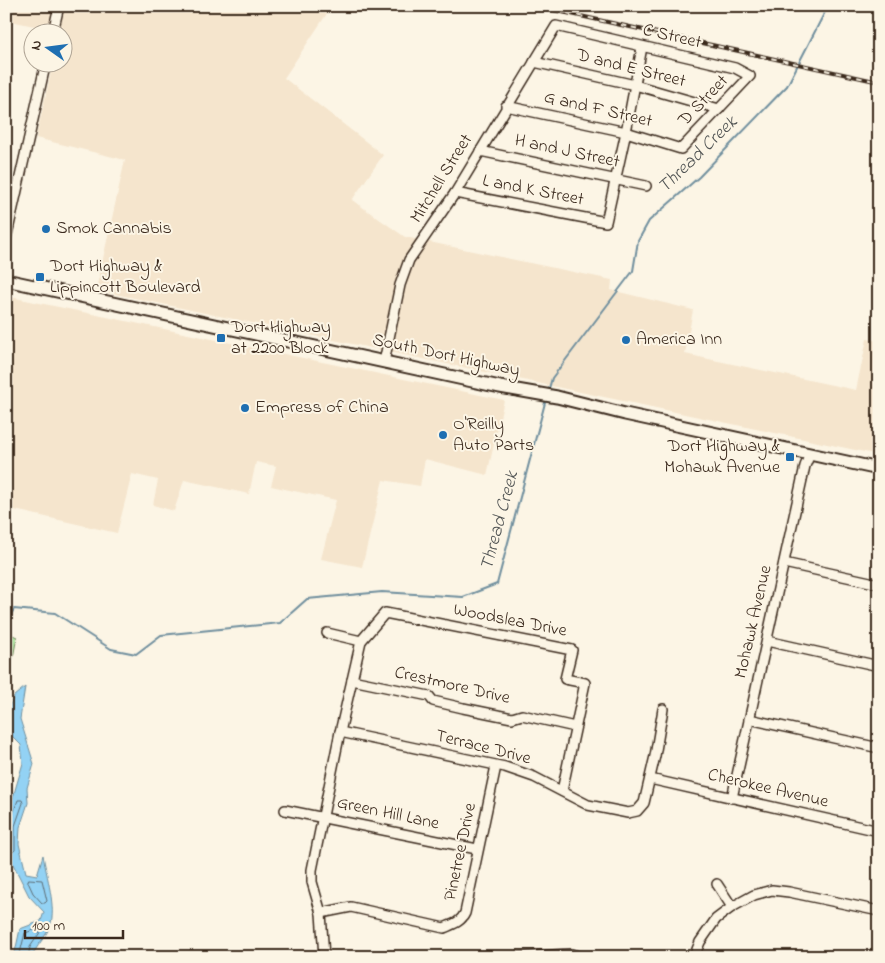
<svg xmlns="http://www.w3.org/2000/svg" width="885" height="963" font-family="'Indie Flower',sans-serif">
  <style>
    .built { fill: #f5e5cd }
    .green { fill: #b4e6a6; stroke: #788862 }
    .water { fill: #93d2f4; stroke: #708f9e }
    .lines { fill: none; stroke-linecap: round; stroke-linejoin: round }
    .shore { stroke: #5e6d74; stroke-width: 1 }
    .stream { stroke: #708f9e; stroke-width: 2 }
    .minor-casing { stroke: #3b2a1e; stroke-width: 12 }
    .major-casing { stroke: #3b2a1e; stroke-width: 15 }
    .minor { stroke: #fcf5e5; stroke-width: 9 }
    .major { stroke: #fcf5e5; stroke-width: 11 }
    .rail-casing { stroke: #3b2a1e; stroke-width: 4 }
    .rail { stroke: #fcf5e5; stroke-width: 2; stroke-dasharray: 5.5; stroke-linecap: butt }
    .poi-dot { fill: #1f6fb2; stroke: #fcf5e5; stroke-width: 2 }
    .labels { text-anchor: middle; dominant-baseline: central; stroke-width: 4; stroke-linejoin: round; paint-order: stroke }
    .street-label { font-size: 18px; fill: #3b2a1e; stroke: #fcf5e5 }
    .poi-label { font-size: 18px; fill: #3b2a1e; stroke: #fcf5e5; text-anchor: start }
    .water-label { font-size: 19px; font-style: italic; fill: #515454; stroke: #fcf5e5 }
  </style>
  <rect width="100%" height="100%" fill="#fcf5e5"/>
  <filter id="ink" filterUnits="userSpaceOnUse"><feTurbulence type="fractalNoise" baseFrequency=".02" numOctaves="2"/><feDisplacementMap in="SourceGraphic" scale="10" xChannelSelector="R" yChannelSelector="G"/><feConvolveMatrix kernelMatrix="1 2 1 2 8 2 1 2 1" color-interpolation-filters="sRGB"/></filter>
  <g filter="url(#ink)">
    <g class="built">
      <polygon points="6,6 332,6 284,78 383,155 352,200 405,237 612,280 611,290 693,310 685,354 856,390 867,339 879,341 879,455 96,290 125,160 36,138 53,63 62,62 62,32 6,20"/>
      <polygon points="6,296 504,400 487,475 425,459 420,486 383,480 362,567 321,559 336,500 271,486 276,466 256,462 249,494 184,480 174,511 153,505 158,480 132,474 117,533 6,508"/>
    </g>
    <polygon class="green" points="6,632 17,637 6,693"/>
    <path class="water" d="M25 687 20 719 34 764 27 788 28 803 20 827 19 844 26 873 37 875 43 855C46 874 57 909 50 926 46 937 36 946 32 957H14L20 929 41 921 44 912 29 896 7 852 8 814 23 763 21 745 12 736 6 714 14 696Z"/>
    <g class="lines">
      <g class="shore">
        <polyline points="6,818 12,816 18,800 22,800 23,803 15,826 15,850 13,852 6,850"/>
        <polygon points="29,879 42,880 47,901 45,903 42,903 33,893 28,882"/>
        <polyline points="19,957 25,933 40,928 41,931 30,947 28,957"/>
      </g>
      <g class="stream">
        <polyline points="548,392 552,378 633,271 638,241 649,221 699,177 787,86 828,6"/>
        <polyline points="6,623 14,609 55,613 111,649 136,654 161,635 280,623 307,599 382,592 463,597 497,584 546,399"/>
      </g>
      <defs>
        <g id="minor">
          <polyline points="878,6 879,6"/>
          <polyline points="53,32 59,6"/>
          <polyline points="534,62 635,85 719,109"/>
          <polyline points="480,151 646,186"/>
          <polyline points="455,193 606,222 626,132 642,47"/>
          <polyline points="6,239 46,62"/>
          <polyline points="384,362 400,285 409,260 455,193 556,26 735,68 750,76 681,149 626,132 506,106"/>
          <polyline points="784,563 879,584"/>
          <polyline points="327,633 361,641"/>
          <polyline points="767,641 879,666"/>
          <polyline points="352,680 429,696 433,701 463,708 512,718 522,715 575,727"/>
          <polyline points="749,719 879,748"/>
          <polyline points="340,732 505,767 534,777 588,805 628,813 637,811 644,803 655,756 663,709"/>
          <polyline points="650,779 879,831"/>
          <polyline points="732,798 805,466 810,454"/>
          <polyline points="285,810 477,849"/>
          <polyline points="717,884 732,907"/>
          <path d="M321 913 351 907 444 928C453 924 461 922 465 913L496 766"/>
          <polyline points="324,957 321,913 312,882 312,870 340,732 361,641 385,613 572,650 565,679 585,683 562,791"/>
          <polyline points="516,957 571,954 582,957"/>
          <polyline points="694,957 700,942 716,919 732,907 754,895 772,890 789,892 879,911"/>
        </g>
        <polyline id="major" points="6,280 500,387 557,397 625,414 879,469"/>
      </defs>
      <use href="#minor" class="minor-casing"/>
      <use href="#major" class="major-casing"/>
      <use href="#minor" class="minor"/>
      <use href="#major" class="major"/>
      <defs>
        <polyline id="rail" points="535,6 879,82"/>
      </defs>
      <use href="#rail" class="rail-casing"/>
      <use href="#rail" class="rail"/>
    </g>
  </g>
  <g class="poi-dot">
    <circle cx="46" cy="229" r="5"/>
    <rect x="35" y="272" width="10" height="10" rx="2.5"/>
    <rect x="216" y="333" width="10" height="10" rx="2.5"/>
    <circle cx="626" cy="340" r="5"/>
    <circle cx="245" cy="408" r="5"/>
    <circle cx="443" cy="435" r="5"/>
    <rect x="785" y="452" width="10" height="10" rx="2.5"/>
  </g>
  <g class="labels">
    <g class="street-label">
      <text transform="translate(672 37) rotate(13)">C Street</text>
      <text transform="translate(631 69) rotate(14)">D and E Street</text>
      <text transform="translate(704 101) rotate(-46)">D Street</text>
      <text transform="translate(598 110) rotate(13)">G and F Street</text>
      <text transform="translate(567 152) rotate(12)">H and J Street</text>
      <text transform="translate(442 179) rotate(-58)">Mitchell Street</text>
      <text transform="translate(533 191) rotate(11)">L and K Street</text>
      <text transform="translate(446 356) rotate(12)">South Dort Highway</text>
      <text transform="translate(510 621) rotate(11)">Woodslea Drive</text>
      <text transform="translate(754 622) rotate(-77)">Mohawk Avenue</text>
      <text transform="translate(452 686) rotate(13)">Crestmore Drive</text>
      <text transform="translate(483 748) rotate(14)">Terrace Drive</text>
      <text transform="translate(768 789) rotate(13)">Cherokee Avenue</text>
      <text transform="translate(388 814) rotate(12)">Green Hill Lane</text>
      <text transform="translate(461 852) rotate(-78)">Pinetree Drive</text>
    </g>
    <g class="poi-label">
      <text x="56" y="229">Smok Cannabis</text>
      <text x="50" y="267">Dort Highway &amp;<tspan x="50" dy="21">Lippincott Boulevard</tspan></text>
      <text x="231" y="328">Dort Highway<tspan x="231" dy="21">at 2200 Block</tspan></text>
      <text x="636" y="340">America Inn</text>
      <text x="255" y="408">Empress of China</text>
      <text x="453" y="425">O'Reilly<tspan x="453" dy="21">Auto Parts</tspan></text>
      <text x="780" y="447" text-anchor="end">Dort Highway &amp;<tspan x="780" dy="21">Mohawk Avenue</tspan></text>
    </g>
    <g class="water-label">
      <text transform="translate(698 155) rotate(-44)">Thread Creek</text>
      <text transform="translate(500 521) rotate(-75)">Thread Creek</text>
    </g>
  </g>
  <rect width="885" height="963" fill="none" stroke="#fcf5e5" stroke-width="25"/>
  <rect x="12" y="12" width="860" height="938" fill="none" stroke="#3b2a1e" stroke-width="2" filter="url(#ink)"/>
  <g transform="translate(48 48) rotate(284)"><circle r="24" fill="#fcf5e5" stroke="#afa495"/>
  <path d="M0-4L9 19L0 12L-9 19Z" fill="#1f6fb2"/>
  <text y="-8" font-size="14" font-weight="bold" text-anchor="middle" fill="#3b2a1e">N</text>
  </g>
  <path d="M25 930v8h98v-8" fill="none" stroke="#3b2a1e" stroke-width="2.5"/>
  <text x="32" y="930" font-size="15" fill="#3b2a1e" stroke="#fcf5e5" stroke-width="4" paint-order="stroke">100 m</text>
</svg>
